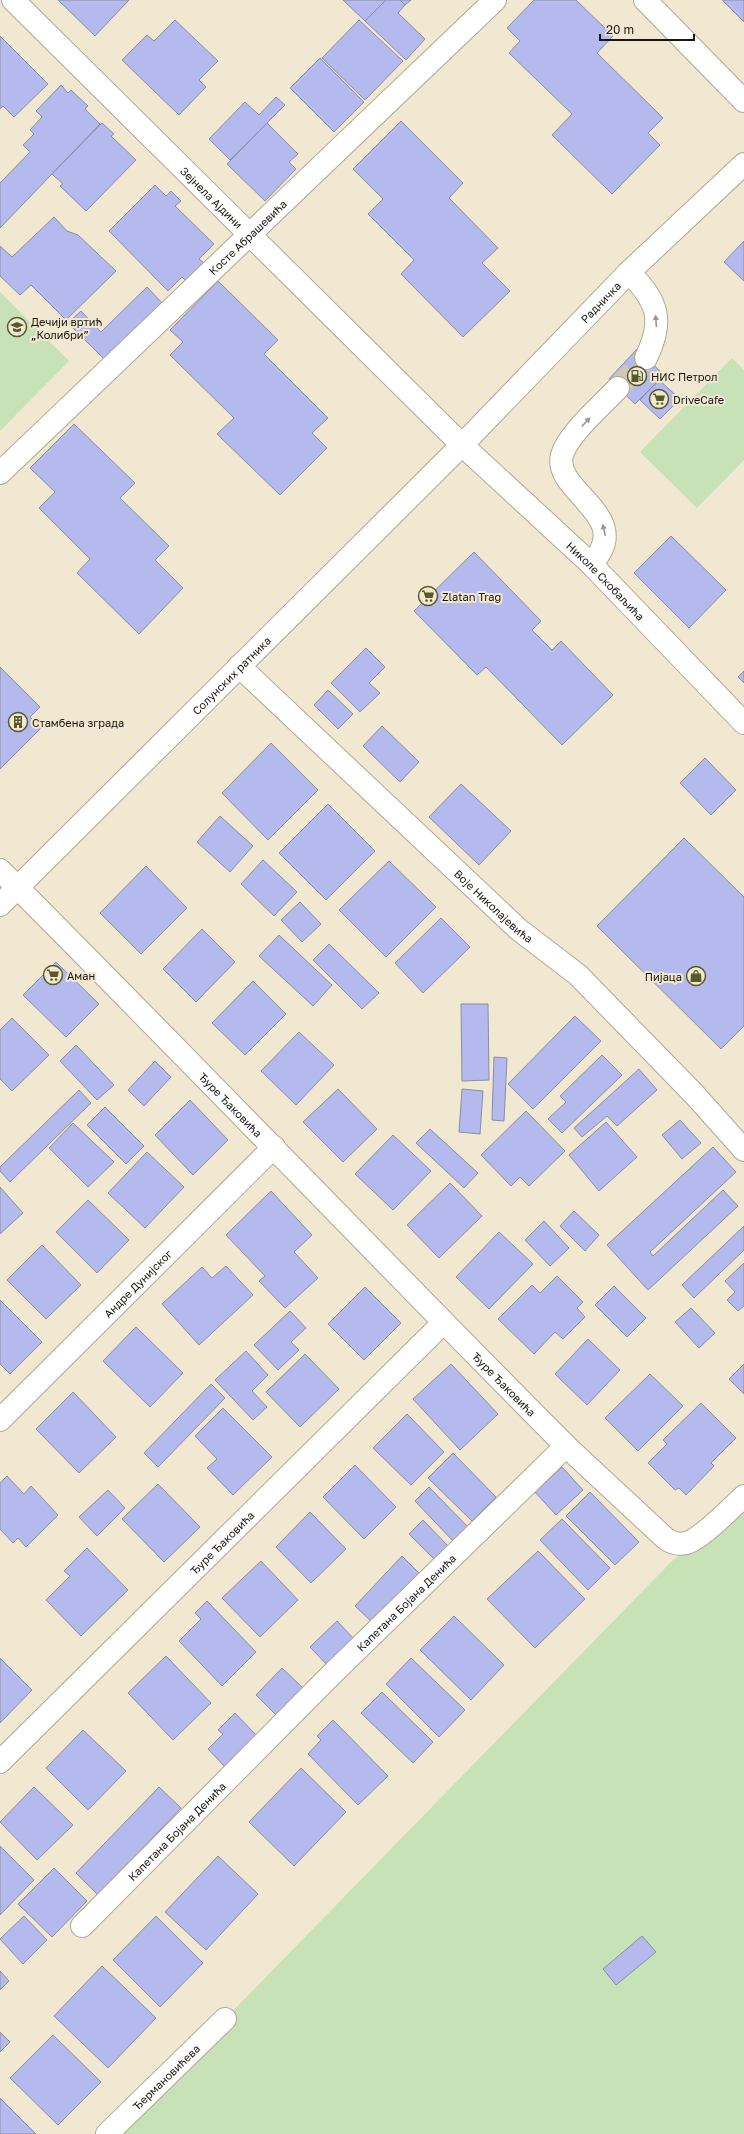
<svg xmlns="http://www.w3.org/2000/svg" width="744" height="2134" font-family="'Golos Text',sans-serif">
  <style>
    .green { fill: #c7e2b6 }
    .building { fill: #b5baee; stroke: #8a8da2 }
    .lines { fill: none; stroke-linecap: round; stroke-linejoin: round }
    .minor-tunnel { stroke: #d0c8b4; stroke-width: 22; stroke-dasharray: 22 11; stroke-linecap: butt }
    .minor-casing { stroke: #b0a893; stroke-width: 24 }
    .major-casing { stroke: #b0a893; stroke-width: 24 }
    .minor { stroke: #fff; stroke-width: 22 }
    .major { stroke: #fff; stroke-width: 22 }
    .oneway { fill: #989693 }
    .labels { text-anchor: middle; dominant-baseline: central; stroke-width: 4; stroke-linejoin: round; paint-order: stroke }
    .street-label { font-size: 11px; fill: #19160e; stroke: #f0e8d1 }
    .poi-label { font-size: 11px; fill: #19160e; stroke: #f0e8d1; text-anchor: start }
  </style>
  <rect width="100%" height="100%" fill="#f0e8d1"/>
  <g class="green">
    <polygon points="0,292 69,361 0,431"/>
    <polygon points="732,358 744,370 744,460 697,508 640,452"/>
    <polygon points="744,1498 744,2134 107,2134 225,2019 671,1562"/>
  </g>
  <g class="building">
    <polygon points="58,0 129,0 95,36"/>
    <polygon points="343,0 386,0 365,21"/>
    <polygon points="386,0 400,0 405,5 398,13 425,39 406,60 365,21"/>
    <polygon points="400,0 411,0 405,5"/>
    <polygon points="534,0 576,0 613,36 597,53 663,118 648,133 660,145 612,194 552,135 572,114 509,53 520,41 507,28"/>
    <polygon points="722,0 744,0 744,22"/>
    <polygon points="175,20 218,61 199,80 206,87 179,115 122,60 147,35 154,41"/>
    <polygon points="359,20 403,61 365,100 322,58"/>
    <polygon points="0,36 48,84 14,117 3,106 0,109"/>
    <polygon points="320,58 364,102 334,132 290,88"/>
    <polygon points="61,85 68,93 71,90 88,106 85,109 100,124 0,228 0,183 30,152 23,145 34,134 30,130 42,117 36,111"/>
    <polygon points="276,97 285,105 230,160 209,139 245,102 259,115"/>
    <polygon points="401,121 463,183 449,198 498,248 482,263 510,291 463,337 401,274 414,260 368,214 383,199 353,169"/>
    <polygon points="102,123 114,134 111,136 136,160 86,211 60,186 63,184 52,174"/>
    <polygon points="267,123 298,154 289,162 296,169 265,201 227,164"/>
    <polygon points="155,185 166,196 171,191 181,201 175,206 214,244 199,259 204,263 186,281 182,277 168,291 109,231"/>
    <polygon points="54,217 67,231 78,235 116,271 66,320 31,285 20,295 0,276 0,246 12,257"/>
    <polygon points="744,241 744,281 724,262"/>
    <polygon points="218,281 278,340 264,354 328,418 312,433 327,448 280,495 217,434 234,418 170,355 183,342 170,330"/>
    <polygon points="147,287 163,304 105,360 68,323 81,311 101,332"/>
    <polygon points="637,349 664,375 635,404 609,379"/>
    <polygon points="659,380 680,399 660,419 640,400"/>
    <polygon points="74,424 135,483 120,498 169,546 155,560 183,588 139,634 77,573 90,559 39,508 55,492 30,468"/>
    <polygon points="671,536 726,590 689,628 634,573"/>
    <polygon points="474,552 541,621 532,630 552,650 561,641 613,695 562,745 486,667 477,675 414,611"/>
    <polygon points="366,648 385,667 369,683 380,693 360,712 331,683"/>
    <polygon points="0,667 40,707 30,717 41,728 0,769"/>
    <polygon points="744,671 744,683 738,677"/>
    <polygon points="328,690 353,714 338,729 314,705"/>
    <polygon points="382,726 419,762 400,782 363,746"/>
    <polygon points="271,743 318,790 268,840 222,793"/>
    <polygon points="705,758 736,790 711,815 680,783"/>
    <polygon points="461,784 511,831 479,865 429,817"/>
    <polygon points="328,804 375,851 326,900 279,853"/>
    <polygon points="220,816 253,846 230,872 197,842"/>
    <polygon points="684,838 744,897 744,1026 721,1049 597,926"/>
    <polygon points="263,860 297,892 274,916 241,884"/>
    <polygon points="389,861 436,907 386,957 339,910"/>
    <polygon points="146,866 187,908 141,954 100,913"/>
    <polygon points="300,902 321,924 302,942 281,920"/>
    <polygon points="441,918 470,947 423,993 395,963"/>
    <polygon points="202,929 235,962 196,1002 163,969"/>
    <polygon points="279,935 332,985 313,1006 259,956"/>
    <polygon points="329,944 379,993 362,1009 313,960"/>
    <polygon points="56,962 99,1004 66,1037 23,995"/>
    <polygon points="253,981 286,1014 245,1055 212,1023"/>
    <polygon points="461,1004 488,1004 489,1080 462,1081"/>
    <polygon points="575,1016 601,1041 533,1109 508,1084"/>
    <polygon points="12,1018 49,1055 12,1091 0,1079 0,1030"/>
    <polygon points="299,1032 334,1065 296,1105 261,1071"/>
    <polygon points="76,1045 114,1085 97,1100 60,1061"/>
    <polygon points="602,1055 622,1075 562,1133 548,1119 566,1102 560,1096"/>
    <polygon points="494,1057 507,1058 504,1121 492,1120"/>
    <polygon points="155,1061 171,1077 144,1106 128,1090"/>
    <polygon points="639,1069 657,1090 617,1126 607,1116 582,1137 574,1128"/>
    <polygon points="338,1089 377,1129 343,1162 303,1122"/>
    <polygon points="462,1089 483,1091 480,1134 459,1132"/>
    <polygon points="79,1090 91,1103 10,1182 0,1171 0,1167"/>
    <polygon points="190,1100 228,1140 193,1175 155,1135"/>
    <polygon points="105,1107 144,1146 126,1164 87,1125"/>
    <polygon points="526,1111 565,1151 529,1186 520,1177 511,1186 481,1155"/>
    <polygon points="680,1120 701,1143 682,1159 662,1135"/>
    <polygon points="606,1122 637,1157 599,1191 569,1155"/>
    <polygon points="73,1123 114,1162 88,1187 49,1148"/>
    <polygon points="430,1129 478,1173 464,1188 416,1143"/>
    <polygon points="393,1135 431,1171 393,1210 355,1174"/>
    <polygon points="713,1147 736,1172 650,1252 653,1256 723,1190 738,1206 648,1290 607,1245"/>
    <polygon points="147,1152 184,1187 145,1228 108,1193"/>
    <polygon points="450,1183 482,1216 439,1258 407,1225"/>
    <polygon points="0,1187 23,1213 0,1234"/>
    <polygon points="271,1191 312,1235 294,1252 318,1278 285,1308 259,1281 265,1276 226,1235"/>
    <polygon points="88,1200 129,1240 97,1273 56,1232"/>
    <polygon points="574,1211 599,1235 585,1251 560,1226"/>
    <polygon points="544,1221 569,1248 550,1266 525,1240"/>
    <polygon points="744,1226 744,1250 694,1298 682,1285"/>
    <polygon points="499,1232 533,1264 489,1309 456,1277"/>
    <polygon points="42,1245 81,1285 46,1319 7,1280"/>
    <polygon points="744,1263 744,1306 738,1311 727,1300 735,1292 725,1281"/>
    <polygon points="226,1266 253,1295 199,1345 162,1304 202,1267 212,1278"/>
    <polygon points="557,1276 583,1302 577,1308 585,1317 563,1339 555,1332 534,1354 498,1319 532,1285 540,1293"/>
    <polygon points="614,1286 646,1318 627,1337 595,1305"/>
    <polygon points="365,1287 401,1323 364,1360 328,1324"/>
    <polygon points="0,1300 42,1342 10,1374 0,1364"/>
    <polygon points="691,1308 715,1333 699,1348 675,1322"/>
    <polygon points="290,1311 306,1328 291,1342 299,1350 278,1370 254,1345"/>
    <polygon points="136,1327 183,1373 150,1407 103,1361"/>
    <polygon points="588,1339 620,1370 587,1405 555,1374"/>
    <polygon points="246,1351 268,1375 252,1391 267,1407 253,1420 215,1380"/>
    <polygon points="305,1354 339,1389 300,1427 266,1392"/>
    <polygon points="451,1364 498,1414 460,1450 413,1399"/>
    <polygon points="744,1364 744,1394 729,1379"/>
    <polygon points="650,1374 683,1406 638,1451 605,1418"/>
    <polygon points="211,1384 225,1398 158,1467 144,1453"/>
    <polygon points="73,1392 116,1437 79,1473 36,1429"/>
    <polygon points="701,1403 736,1438 711,1463 714,1466 686,1495 679,1488 675,1490 648,1463 667,1444 663,1440"/>
    <polygon points="223,1408 272,1457 233,1495 207,1468 217,1459 195,1436"/>
    <polygon points="407,1414 444,1452 411,1485 373,1448"/>
    <polygon points="453,1453 496,1497 472,1521 428,1478"/>
    <polygon points="355,1465 396,1507 364,1539 323,1497"/>
    <polygon points="562,1467 583,1490 556,1515 535,1492"/>
    <polygon points="7,1476 24,1494 31,1486 58,1515 26,1547 18,1538 13,1543 0,1529 0,1483"/>
    <polygon points="158,1484 200,1527 164,1562 122,1519"/>
    <polygon points="429,1487 469,1528 454,1542 415,1501"/>
    <polygon points="108,1490 125,1508 97,1536 79,1517"/>
    <polygon points="590,1492 639,1542 615,1565 566,1516"/>
    <polygon points="310,1512 346,1549 311,1583 276,1547"/>
    <polygon points="562,1519 610,1568 588,1590 540,1540"/>
    <polygon points="423,1520 449,1547 436,1561 409,1534"/>
    <polygon points="87,1548 128,1590 81,1636 46,1600 70,1576 64,1571"/>
    <polygon points="538,1551 585,1599 535,1648 487,1599"/>
    <polygon points="402,1556 422,1576 375,1625 355,1606"/>
    <polygon points="261,1561 298,1600 260,1637 222,1598"/>
    <polygon points="207,1601 256,1652 222,1686 179,1641 201,1619 195,1613"/>
    <polygon points="454,1616 504,1665 471,1700 420,1650"/>
    <polygon points="337,1621 356,1641 330,1668 310,1647"/>
    <polygon points="166,1656 211,1703 173,1740 128,1693"/>
    <polygon points="0,1658 32,1690 0,1723"/>
    <polygon points="411,1658 465,1710 439,1737 386,1684"/>
    <polygon points="282,1668 304,1689 277,1716 256,1695"/>
    <polygon points="382,1692 433,1742 413,1763 361,1713"/>
    <polygon points="235,1713 258,1737 226,1768 208,1749 223,1734 218,1730"/>
    <polygon points="333,1720 388,1776 358,1805 308,1754 321,1740 317,1736"/>
    <polygon points="83,1730 126,1771 88,1810 46,1768"/>
    <polygon points="301,1768 346,1812 294,1866 249,1822"/>
    <polygon points="34,1787 73,1825 37,1860 0,1822"/>
    <polygon points="159,1787 181,1808 98,1895 76,1873"/>
    <polygon points="0,1846 34,1880 0,1915"/>
    <polygon points="218,1856 258,1894 206,1950 165,1912"/>
    <polygon points="54,1868 87,1901 52,1937 18,1904"/>
    <polygon points="24,1916 47,1940 23,1964 0,1939"/>
    <polygon points="156,1916 203,1963 160,2007 113,1960"/>
    <polygon points="642,1936 656,1952 616,1985 603,1969"/>
    <polygon points="102,1966 156,2018 108,2068 54,2016"/>
    <polygon points="0,1971 9,1981 0,1990"/>
    <polygon points="0,2032 10,2042 0,2052"/>
    <polygon points="53,2035 101,2082 58,2125 10,2078"/>
    <polygon points="0,2098 36,2134 0,2134"/>
  </g>
  <g class="lines">
    <polyline class="minor-tunnel" points="618,388 646,358"/>
    <defs>
      <g id="minor">
        <path id="s1" d="M13 0 462 445 591 564 744 723"/>
        <polyline points="645,0 744,101"/>
        <path d="M629 272C657 301 665 319 646 358"/>
        <path id="s2" d="M0 473 495 0"/>
        <path d="M591 564C637 516 552 492 562 455 568 434 603 404 618 388"/>
        <path id="s3" d="M239 666 518 929 578 975 694 1094 744 1150"/>
        <path id="s4" d="M0 870C190 1060 376 1255 566 1446"/>
        <path id="s5" d="M0 1420 274 1147"/>
        <path id="s6" d="M0 1762 443 1323"/>
        <path id="s7" d="M82 1926 330 1676 566 1446 666 1539C672 1543 678 1545 686 1543 700 1540 732 1507 744 1496"/>
        <path id="s8" d="M107 2134 225 2019"/>
      </g>
      <g id="major">
        <path id="s9" d="M0 905 462 445 629 272 744 164"/>
      </g>
    </defs>
    <use href="#minor" class="minor-casing"/>
    <use href="#major" class="major-casing"/>
    <use href="#minor" class="minor"/>
    <use href="#major" class="major"/>
  </g>
  <defs><path id="oneway-solid" d="M-6-.8H1V-3.2L6.5 0L1 3.2V.8H-6Z"/></defs>
  <g class="oneway">
    <use href="#oneway-solid" transform="translate(656 321) rotate(-94)"/>
    <use href="#oneway-solid" transform="translate(586 422) rotate(-47)"/>
    <use href="#oneway-solid" transform="translate(604 530) rotate(-103)"/>
  </g>
  <defs>
    <symbol id="school-ring" viewBox="-11 -11 22 22"><circle r="9.5" fill="#f0e8d1" stroke="#565a28" stroke-width="1.5"/><path d="M0-5L7-2L0 1L-7-2ZM-4 1L0 2.5L4 1V4Q0 6-4 4Z" fill="#565a28"/></symbol>
    <symbol id="fuel-ring" viewBox="-11 -11 22 22"><circle r="9.5" fill="#f0e8d1" stroke="#565a28" stroke-width="1.5"/><path d="M-5.5-6h7V0h2V4h1.3V-2.5L3-4.5l.8-.8L6-3V5H2.5V1h-1V6h-7ZM-4.2-4.7v3.2H.2V-4.7Z" fill="#565a28"/></symbol>
    <symbol id="supermarket-ring" viewBox="-11 -11 22 22"><circle r="9.5" fill="#f0e8d1" stroke="#565a28" stroke-width="1.5"/><path d="M-6-5.5h2.5l.6 2H6L4.5 2H-2.5L-4.4-4H-6ZM-1.5 3.2a1.3 1.3 0 1 0 .1 0ZM3 3.2a1.3 1.3 0 1 0 .1 0Z" fill="#565a28"/></symbol>
    <symbol id="building-ring" viewBox="-11 -11 22 22"><circle r="9.5" fill="#f0e8d1" stroke="#565a28" stroke-width="1.5"/><path d="M-4-6H4V6H1V3H-1V6H-4ZM-2.5-4.3h1.7v1.8h-1.7ZM.8-4.3h1.7v1.8H.8ZM-2.5-1h1.7V.8h-1.7ZM.8-1h1.7V.8H.8Z" fill="#565a28"/></symbol>
    <symbol id="shop-ring" viewBox="-11 -11 22 22"><circle r="9.5" fill="#f0e8d1" stroke="#565a28" stroke-width="1.5"/><path d="M-5-2.5h2.3a2.7 3.5 0 0 1 5.4 0H5L5.5 6h-11ZM-1.5-2.5h3a1.5 2.3 0 0 0-3 0Z" fill="#565a28"/></symbol>
  </defs>
  <g fill-rule="evenodd">
    <use href="#school-ring" x="6" y="316" width="22" height="22"/>
    <use href="#fuel-ring" x="626" y="365" width="22" height="22"/>
    <use href="#supermarket-ring" x="648" y="388" width="22" height="22"/>
    <use href="#supermarket-ring" x="417" y="585" width="22" height="22"/>
    <use href="#building-ring" x="7" y="711" width="22" height="22"/>
    <use href="#supermarket-ring" x="42" y="964" width="22" height="22"/>
    <use href="#shop-ring" x="685" y="965" width="22" height="22"/>
  </g>
  <g class="labels">
    <g class="street-label">
      <text stroke="none"><textPath href="#s1" startOffset="280">Зејнела Ајдини</textPath></text>
      <text stroke="none"><textPath href="#s2" startOffset="342">Косте Абрашевића</textPath></text>
      <text stroke="none"><textPath href="#s9" startOffset="851">Радничка</textPath></text>
      <text stroke="none"><textPath href="#s1" startOffset="830">Николе Скобаљића</textPath></text>
      <text stroke="none"><textPath href="#s9" startOffset="326">Солунских ратника</textPath></text>
      <text stroke="none"><textPath href="#s3" startOffset="350">Воје Николајевића</textPath></text>
      <text stroke="none"><textPath href="#s4" startOffset="329">Ђуре Ђаковића</textPath></text>
      <text stroke="none"><textPath href="#s5" startOffset="194">Андре Дунијског</textPath></text>
      <text stroke="none"><textPath href="#s4" startOffset="720">Ђуре Ђаковића</textPath></text>
      <text stroke="none"><textPath href="#s6" startOffset="312">Ђуре Ђаковића</textPath></text>
      <text stroke="none"><textPath href="#s7" startOffset="458">Капетана Бојана Денића</textPath></text>
      <text stroke="none"><textPath href="#s7" startOffset="134">Капетана Бојана Денића</textPath></text>
      <text stroke="none"><textPath href="#s8" startOffset="82">Ђермановићева</textPath></text>
    </g>
    <g class="poi-label">
      <text x="31" y="321">Дечији вртић<tspan x="31" dy="13">„Колибри”</tspan></text>
      <text x="651" y="376">НИС Петрол</text>
      <text x="673" y="399">DriveCafe</text>
      <text x="442" y="596">Zlatan Trag</text>
      <text x="32" y="722">Стамбена зграда</text>
      <text x="67" y="975">Аман</text>
      <text x="682" y="976" text-anchor="end">Пијаца</text>
    </g>
  </g>
  <path d="M600 34v6h94v-6" fill="none" stroke="#19160e" stroke-width="2"/>
  <text x="606" y="34" font-size="12" fill="#19160e" stroke="#f0e8d1" stroke-width="3" paint-order="stroke">20 m</text>
</svg>
